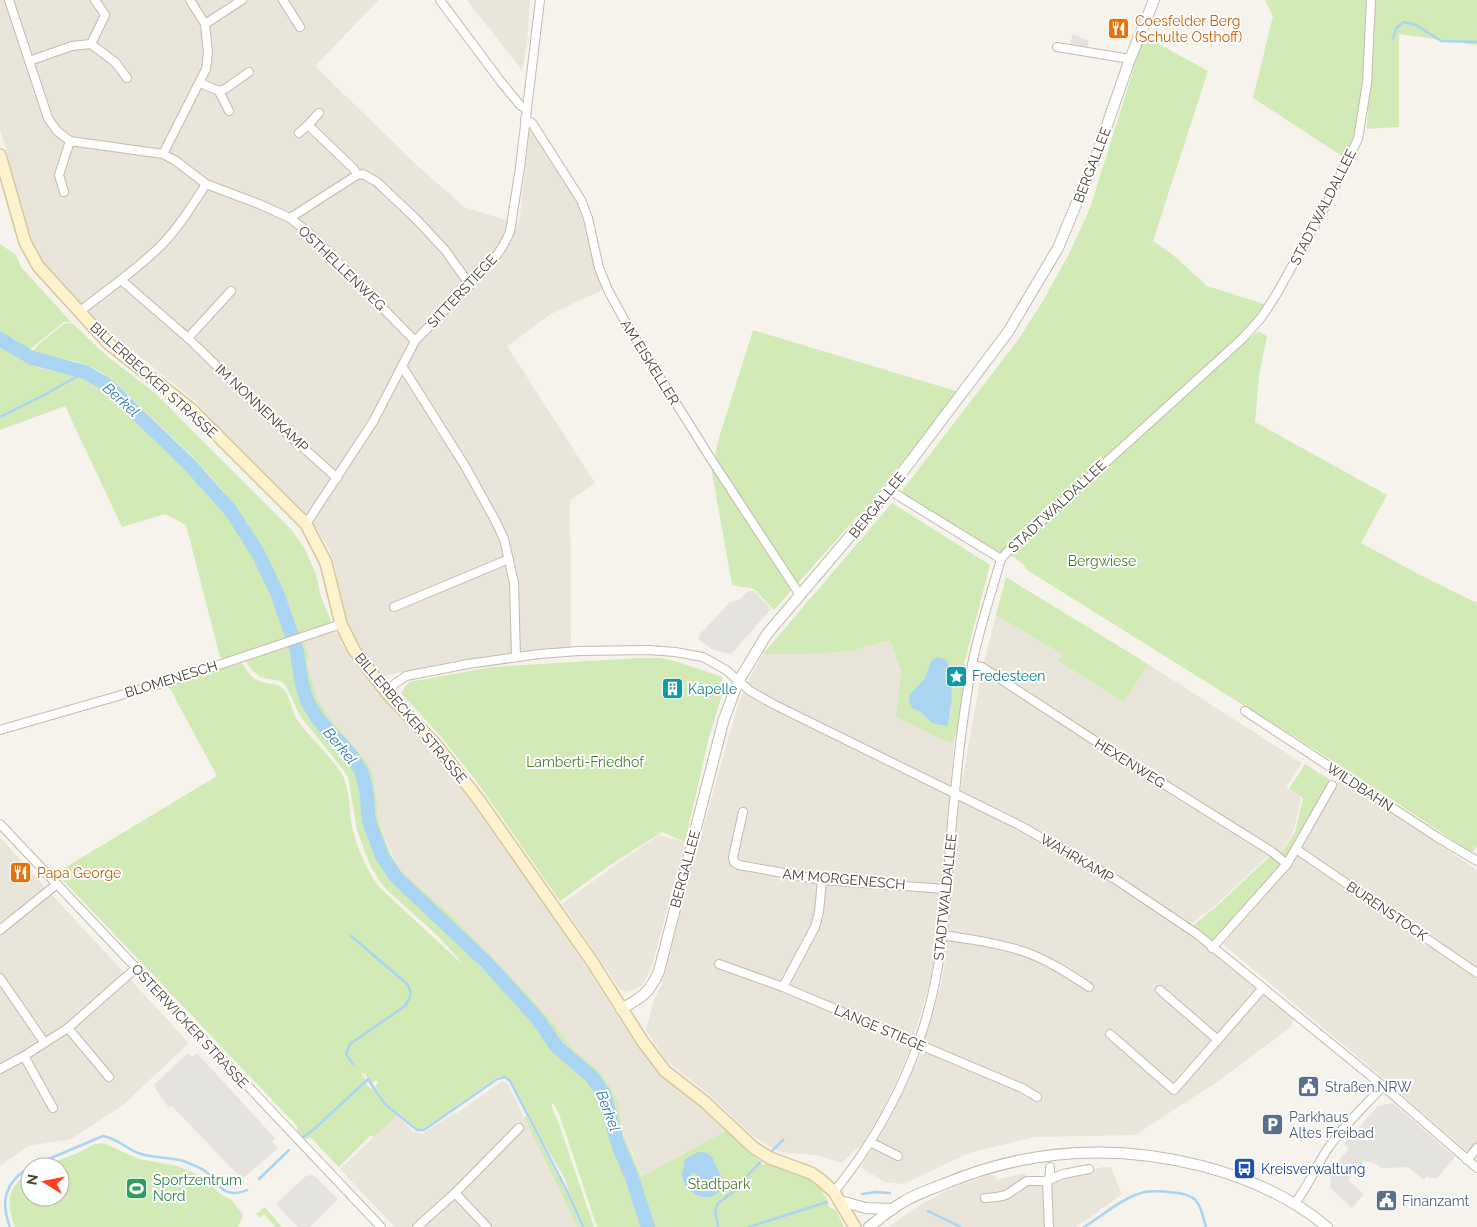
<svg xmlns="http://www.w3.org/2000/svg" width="1477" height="1227" font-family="Raleway,sans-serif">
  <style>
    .residential { fill: #eae5da }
    .green { fill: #d2eab5; fill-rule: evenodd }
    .parking { fill: #e5e3e0 }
    .water { fill: #a9d4f2; fill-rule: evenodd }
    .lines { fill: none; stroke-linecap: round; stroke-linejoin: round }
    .stream { stroke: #a9d4f2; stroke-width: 2.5 }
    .river { stroke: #a9d4f2; stroke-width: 14 }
    .minor-casing { stroke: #c2bbae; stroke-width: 10 }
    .tertiary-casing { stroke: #c2bbae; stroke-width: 12 }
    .secondary-casing { stroke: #d6c79b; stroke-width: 14 }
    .minor { stroke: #fff; stroke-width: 8 }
    .tertiary { stroke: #fff; stroke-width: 10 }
    .secondary { stroke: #fff3cd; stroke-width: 11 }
    .labels { text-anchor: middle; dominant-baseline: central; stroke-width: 4; stroke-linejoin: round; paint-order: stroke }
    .food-label { font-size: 14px; fill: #c56008; stroke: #fff; text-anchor: start }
    .street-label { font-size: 14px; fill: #4b4439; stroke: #fff }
    .park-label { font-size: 14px; fill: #4a7f2a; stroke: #fff }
    .culture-label { font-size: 14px; fill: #0d838f; stroke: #fff; text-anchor: start }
    .service-label { font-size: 14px; fill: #4e5e75; stroke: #fff; text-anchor: start }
    .transit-label { font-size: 14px; fill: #164399; stroke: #fff; text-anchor: start }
    .leisure-label { font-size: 14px; fill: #27864d; stroke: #fff; text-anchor: start }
    .water-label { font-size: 15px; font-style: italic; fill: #2e7ab2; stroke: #fff }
  </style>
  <rect width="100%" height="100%" fill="#f6f3ec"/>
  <g class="residential">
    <polygon points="0,0 379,0 315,66 420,168 464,207 519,224 530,126 578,203 604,289 551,314 507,346 595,483 570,500 571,647 454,661 384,676 369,657 367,657 348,626 344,612 335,566 330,552 318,530 231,443 197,403 76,304 43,262 32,241 0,129"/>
    <polygon points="467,0 530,0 527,45 522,70"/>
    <polygon points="996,615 1062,654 1058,661 1124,702 1148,664 1302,763 1286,787 1301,798 1294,830 1280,854 1272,852 1217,904 1188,927 1117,879 960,793 981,675"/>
    <polygon points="332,631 338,634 341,642 352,660 436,752 473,800 553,915 624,1026 654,1065 727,1130 643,1178 626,1137 623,1139 618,1105 610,1086 599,1071 573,1049 549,1018 512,978 454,918 400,870 396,863 379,824 367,762 326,713 318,700 307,664 308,655 304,641"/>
    <polygon points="890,640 901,671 896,717 941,739 954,743 937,940 931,979 910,1049 897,1080 881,1113 862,1144 842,1163 816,1155 785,1153 774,1149 754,1137 713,1098 666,1060 646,1030 654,1000 662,983 696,853 738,704 751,675 763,654 812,654 851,651"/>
    <polygon points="1341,777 1477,870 1477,1160 1379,1075 1223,944 1294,859"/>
    <polygon points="959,796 1076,860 1186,929 1292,1015 1293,1021 1291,1027 1217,1082 1135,1135 1035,1137 969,1153 904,1184 884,1182 861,1167 890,1119 907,1085 921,1053 942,981 948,936"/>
    <polygon points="659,835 685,842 652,966 646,979 641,986 634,990 626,992 620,989 562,904 611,868"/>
    <polygon points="0,837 29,870 189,1043 122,1106 71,1139 28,1146 0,1166"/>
    <polygon points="502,1081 508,1084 577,1227 395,1227 340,1169 397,1115 413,1131 422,1134 454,1113 456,1114"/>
    <polygon points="1103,1167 1111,1167 1122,1195 1097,1211 1097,1213 1075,1227 889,1227 912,1210 947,1190 988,1175 996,1176 997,1180 1023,1173 1030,1178 1044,1178 1090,1171"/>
  </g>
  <g class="green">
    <polygon points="1265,0 1368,0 1365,81 1357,130 1345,158 1253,98 1273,16"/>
    <polygon points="1373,0 1477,0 1477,45 1399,34 1399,127 1367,129"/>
    <polygon points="1144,36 1208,71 1153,241 1173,255 1207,286 1267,305 1240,337 998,556 901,492 1018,340 1043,301 1070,252 1090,208"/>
    <polygon points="0,244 16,255 21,267 71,322 64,322 29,350 15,339 0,332"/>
    <path d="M68 323 73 324 107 356 154 392 291 529 306 551 316 574 321 597 331 621 330 623 297 634 286 599 269 560 248 524 220 487 191 455 110 378C97 369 85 363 69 360 57 357 44 357 33 352L38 345 64 324Z"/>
    <polygon points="753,330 959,392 871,501 774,610 754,589 732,585 712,472 718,441"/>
    <polygon points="1258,331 1267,336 1259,376 1255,422 1387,495 1361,543 1420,575 1477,603 1477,846 1472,853 1349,771 1027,570 1023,564 1009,554"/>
    <polygon points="0,345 14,352 36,367 84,378 96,384 191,473 217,503 254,555 271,590 287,638 223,659 220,657 186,525 165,514 122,527 65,406 0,430"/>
    <path d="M892 503 990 565 964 664 969 669 959 738 955 734 954 743 941 739 896 717 901 671 890 640 851 651 812 654H763ZM931 661 953 685 951 698V713L932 723 919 711 910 694 925 678Z"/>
    <polygon points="1006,577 1148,664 1124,702 1058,661 1062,654 996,615"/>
    <polygon points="304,641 308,655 307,664 318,700 326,713 367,762 373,775 379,824 391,855 400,870 454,918 512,978 549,1018 573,1049 599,1071 610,1086 618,1103 623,1138 625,1137 642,1177 727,1130 763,1165 770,1162 808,1176 824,1189 823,1195 826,1197 829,1207 836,1210 844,1227 653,1227 629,1156 620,1135 614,1104 605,1086 595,1073 569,1051 545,1019 478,947 451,920 407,880 393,866 375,826 369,776 364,764 317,707 311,696 307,681 299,642"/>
    <path d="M290 645 302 701 317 725 347 759 358 779 365 828 379 862 384 871 400 890 444 928 536 1026 555 1052 588 1080 598 1092 605 1106 606 1121 610 1138 623 1165 644 1227H597L559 1114 553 1103 551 1104 560 1127 594 1227H584L578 1217 564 1177 536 1130 510 1080 503 1076 497 1077 423 1129H418L386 1103 375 1086 378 1083 376 1080 372 1083 365 1075 368 1072 364 1074 360 1071 363 1075 360 1079 364 1076 365 1080 339 1105H341L366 1081 368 1082 366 1084 371 1089 374 1087 385 1105 397 1115 374 1137 371 1135 339 1167 311 1138 305 1139 303 1137 312 1132 330 1115V1113L306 1135 302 1136 298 1132 297 1126 56 873 217 776 168 685 242 662C247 673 253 680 266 683 271 684 277 684 281 687 290 693 291 709 296 718 309 737 327 752 340 771 351 787 348 808 352 827 357 848 366 868 378 886L461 963 458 958 438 936 387 890 379 880 370 865 357 830 348 777 338 763 300 716 286 686 280 681 260 677 250 668 245 660Z"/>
    <polygon points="638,658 660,658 675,661 722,677 724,689 709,737 685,842 662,832 609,866 560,901 477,782 441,737 401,693 409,682 492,667"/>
    <polygon points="1305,764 1332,781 1296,847 1211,944 1191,927 1218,905 1273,853 1279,856 1295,832 1303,798 1289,789"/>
    <polygon points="526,1116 566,1192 581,1227 577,1227 524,1117"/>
    <path d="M103 1143 139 1159 177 1166 194 1173 204 1179 219 1193 231 1200 243 1215 238 1227H15C6 1204 6 1186 30 1173V1197H60V1167H40L78 1153 95 1144Z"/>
    <polygon points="265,1207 282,1227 276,1227 264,1214 260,1218 256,1214"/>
  </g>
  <g class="parking">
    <polygon points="1073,34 1089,41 1087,48 1070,43"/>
    <polygon points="748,591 754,591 771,609 731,654 713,650 698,639 701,633 730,602 740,599"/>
    <polygon points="188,1053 192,1057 197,1053 275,1138 272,1142 278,1148 242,1179 172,1106 169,1108 155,1088 156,1087 154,1085"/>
    <polygon points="1393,1103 1455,1157 1437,1178 1429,1178 1427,1176 1424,1180 1408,1167 1381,1168 1374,1163 1364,1161 1348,1180 1364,1194 1352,1208 1330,1187 1331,1169 1349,1149 1344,1144 1378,1106"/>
    <polygon points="312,1175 317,1178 338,1199 310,1227 298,1227 276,1204 306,1176"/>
  </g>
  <g class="water">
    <path d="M938 657 947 660C954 681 953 705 947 726L932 723 919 711 912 708 909 701 910 694 925 678 931 661Z"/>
    <path d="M698 1152C714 1151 714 1163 720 1174 722 1178 725 1181 723 1185 716 1204 691 1199 684 1182 679 1172 686 1168 684 1160ZM692 1173 696 1174 707 1187 706 1191H700L690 1177Z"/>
  </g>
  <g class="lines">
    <g class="stream">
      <polyline points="1393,39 1396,28 1404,22 1416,25 1441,41 1477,42"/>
      <polyline points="0,417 44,395 85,372"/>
      <path d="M351 936 406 983C413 992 411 997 405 1006L350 1044 346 1054 353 1064"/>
      <polyline points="303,1137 312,1131 368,1079 385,1104 417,1130 424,1130 497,1079 505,1077 510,1081 567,1191 583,1227"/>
      <polyline points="772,1151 783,1140"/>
      <path d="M30 1167 103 1136C116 1138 126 1148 138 1153 152 1158 166 1157 180 1160 188 1162 195 1166 202 1169 213 1175 218 1189 228 1192 235 1194 241 1193 247 1190"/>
      <polyline points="259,1179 289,1150"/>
      <polyline points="862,1194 876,1192 890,1193"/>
      <polyline points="928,1211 961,1227"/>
      <path d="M10 1227C0 1201 5 1182 30 1167"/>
      <polyline points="718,1227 715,1211 718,1203 733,1192 760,1162"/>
      <polyline points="749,1227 827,1202"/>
      <path d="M1084 1227C1102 1216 1121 1199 1141 1193 1150 1190 1160 1191 1169 1192 1198 1194 1199 1201 1206 1227"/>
    </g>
    <polyline class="river" points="0,339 32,358 85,372 106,384 189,464 231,511 258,553 277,593 296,647 302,684 307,701 318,719 350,754 361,771 366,788 369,821 382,856 396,877 487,963 536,1017 557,1047 592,1077 604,1094 618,1145 631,1175 648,1227"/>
    <defs>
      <g id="minor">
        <polyline points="9,0 48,118 57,131 70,141 163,154 206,69 208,53 205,24 190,0"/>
        <polyline points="283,0 300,27"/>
        <polyline points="440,0 501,82 520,105 526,109"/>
        <polyline points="205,24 242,0"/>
        <polyline points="91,44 105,15 95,0"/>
        <polyline points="1057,47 1130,59"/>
        <polyline points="29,61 72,46 91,44 115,62 127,78"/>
        <polyline points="200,83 219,91 229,111"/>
        <polyline points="219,91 225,89 249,72"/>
        <polyline points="525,119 532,123 581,200 588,218 599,268 608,290 627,325 711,459 800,595"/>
        <polyline points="308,125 319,113"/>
        <polyline points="299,133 308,125 354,169 357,175"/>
        <polyline points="163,154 176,161 206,184 259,204 290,218 309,233 415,341"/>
        <polyline points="64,192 59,175 70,141"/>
        <polyline points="290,218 357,175 363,174 377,182 416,219 445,250 470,285"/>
        <polyline points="121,280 188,338 269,417 337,478"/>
        <path d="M79 312C103 293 129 275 152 254 174 235 190 209 206 184"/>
        <polyline points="188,338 231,291"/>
        <polyline points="402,366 465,466 495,520 504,539 514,583 516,657"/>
        <polyline points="889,490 1001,559"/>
        <polyline points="306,524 373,422 415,341 494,259 503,246 510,232 520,167 540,0"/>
        <polyline points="394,607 509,559"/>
        <polyline points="972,665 982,667 1103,746 1271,851 1287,864"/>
        <polyline points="387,693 393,685 406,676 468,664 539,654 579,651 648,650 675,652 703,657 726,670 750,691 775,705 1019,825 1115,879 1197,934 1383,1086 1477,1168"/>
        <polyline points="1245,711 1437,837 1477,861"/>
        <polyline points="0,730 177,679 341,624"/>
        <polyline points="743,812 733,857 734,862 739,865 822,880 946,889"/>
        <polyline points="0,824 381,1227"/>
        <polyline points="1296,849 1477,973"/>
        <polyline points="0,930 57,884"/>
        <path d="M942 935C970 939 998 943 1025 952 1048 960 1069 974 1089 987"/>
        <polyline points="1212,948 1287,864 1332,785"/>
        <polyline points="719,964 783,987 1022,1088 1037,1097"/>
        <polyline points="0,978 44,1042"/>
        <polyline points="783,987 815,927 819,912 822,880"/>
        <polyline points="1160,990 1218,1040"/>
        <polyline points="68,1028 109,1077"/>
        <polyline points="1110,1034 1174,1090 1263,988"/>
        <polyline points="24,1056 53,1108"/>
        <polyline points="0,1069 24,1056 68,1028 136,968"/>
        <polyline points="870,1142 898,1156"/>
        <polyline points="1467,1160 1477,1148"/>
        <path d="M834 1192C885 1129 923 1052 937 972 948 913 948 852 955 792 959 750 964 707 972 665 979 629 991 594 1001 559L1007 552 1242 339 1261 318 1276 295 1325 207 1358 139 1367 83 1371 0"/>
        <polyline points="455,1193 487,1227"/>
        <polyline points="985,1198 997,1197 1006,1195 1027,1181 1047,1181 1063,1174 1089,1169"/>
        <path d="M1295 1203C1309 1186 1316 1165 1329 1147 1344 1125 1365 1106 1383 1086"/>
        <polyline points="417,1227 455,1193 519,1128"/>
        <polyline points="1049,1227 1047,1181 1050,1175 1050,1167"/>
      </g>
      <g id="tertiary">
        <path d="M621 1009C641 998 650 993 659 971L724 719 738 682 767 634 889 490 1008 332 1058 248 1097 154 1130 59 1154 0"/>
        <polyline points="840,1201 866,1208 893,1209"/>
        <path d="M869 1227C880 1218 891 1209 903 1202 916 1194 931 1189 944 1184 1027 1149 1115 1144 1202 1166 1248 1178 1290 1196 1327 1227"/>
      </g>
      <polyline id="secondary" points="0,155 25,242 38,266 109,344 191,409 306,524 326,563 341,624 354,650 387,693 437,746 479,800 591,960 643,1042 665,1071 705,1102 754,1148 770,1158 811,1173 821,1180 834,1192 855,1227"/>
    </defs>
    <use href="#minor" class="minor-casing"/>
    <use href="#tertiary" class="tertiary-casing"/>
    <use href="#secondary" class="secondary-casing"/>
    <use href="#minor" class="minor"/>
    <use href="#tertiary" class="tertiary"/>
    <use href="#secondary" class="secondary"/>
  </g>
  <defs>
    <symbol id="restaurant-square" viewBox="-11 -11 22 22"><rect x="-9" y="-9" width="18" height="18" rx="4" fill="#e8710a" stroke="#fff"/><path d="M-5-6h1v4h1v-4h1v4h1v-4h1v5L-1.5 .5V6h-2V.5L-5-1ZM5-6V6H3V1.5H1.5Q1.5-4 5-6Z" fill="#fff"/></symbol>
    <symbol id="sight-square" viewBox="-11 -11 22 22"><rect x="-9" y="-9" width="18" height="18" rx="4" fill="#0f9aa8" stroke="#fff"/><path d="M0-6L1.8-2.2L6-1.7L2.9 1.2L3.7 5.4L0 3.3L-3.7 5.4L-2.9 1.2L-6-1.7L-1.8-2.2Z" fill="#fff"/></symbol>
    <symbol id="building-square" viewBox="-11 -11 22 22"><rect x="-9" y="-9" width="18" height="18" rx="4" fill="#0f9aa8" stroke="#fff"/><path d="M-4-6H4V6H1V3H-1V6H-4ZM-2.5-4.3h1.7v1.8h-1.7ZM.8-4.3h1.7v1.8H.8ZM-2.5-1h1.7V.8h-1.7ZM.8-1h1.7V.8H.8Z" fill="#fff"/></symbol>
    <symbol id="civic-square" viewBox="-11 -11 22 22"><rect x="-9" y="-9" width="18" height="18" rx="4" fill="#5c6f8a" stroke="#fff"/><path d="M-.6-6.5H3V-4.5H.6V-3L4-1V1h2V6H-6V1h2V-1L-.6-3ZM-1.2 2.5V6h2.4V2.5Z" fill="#fff"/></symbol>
    <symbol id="parking-square" viewBox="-11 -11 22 22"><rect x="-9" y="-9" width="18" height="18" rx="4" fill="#5c6f8a" stroke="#fff"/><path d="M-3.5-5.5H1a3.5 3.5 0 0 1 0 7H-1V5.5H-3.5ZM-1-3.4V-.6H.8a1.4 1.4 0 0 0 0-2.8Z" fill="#fff"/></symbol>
    <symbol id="bus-square" viewBox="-11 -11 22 22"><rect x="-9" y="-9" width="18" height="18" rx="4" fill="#1a4fb4" stroke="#fff"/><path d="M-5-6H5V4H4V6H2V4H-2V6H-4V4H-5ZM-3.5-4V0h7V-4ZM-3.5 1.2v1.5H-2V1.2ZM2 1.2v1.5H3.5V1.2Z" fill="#fff"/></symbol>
    <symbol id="stadium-square" viewBox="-11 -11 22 22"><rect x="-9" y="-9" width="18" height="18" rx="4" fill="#2e9e5b" stroke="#fff"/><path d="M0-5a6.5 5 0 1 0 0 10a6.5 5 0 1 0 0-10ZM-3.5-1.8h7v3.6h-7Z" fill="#fff"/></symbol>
  </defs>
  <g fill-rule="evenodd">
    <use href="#restaurant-square" x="1106" y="16" width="25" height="25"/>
    <use href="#sight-square" x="944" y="664" width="25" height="25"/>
    <use href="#building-square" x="660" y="676" width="25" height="25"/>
    <use href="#restaurant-square" x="8" y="860" width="25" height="25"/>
    <use href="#civic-square" x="1296" y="1074" width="25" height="25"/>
    <use href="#parking-square" x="1260" y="1112" width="25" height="25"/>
    <use href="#bus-square" x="1232" y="1156" width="25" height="25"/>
    <use href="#stadium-square" x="124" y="1176" width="25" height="25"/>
    <use href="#civic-square" x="1374" y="1188" width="25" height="25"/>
  </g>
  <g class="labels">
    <g class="food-label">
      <text x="1135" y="21">Coesfelder Berg<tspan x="1135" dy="16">(Schulte Osthoff)</tspan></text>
      <text x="37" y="873">Papa George</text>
    </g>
    <g class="street-label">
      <text transform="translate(1092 165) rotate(-69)">BERGALLEE</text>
      <text transform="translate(1323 207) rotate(-63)">STADTWALDALLEE</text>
      <text transform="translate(342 268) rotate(44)">OSTHELLENWEG</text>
      <text transform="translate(462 291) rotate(-47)">SITTERSTIEGE</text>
      <text transform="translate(650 362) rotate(58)">AM EISKELLER</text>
      <text transform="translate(154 380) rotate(42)">BILLERBECKER STRASSE</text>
      <text transform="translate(262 408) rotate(43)">IM NONNENKAMP</text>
      <text transform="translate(877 505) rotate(-51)">BERGALLEE</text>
      <text transform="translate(1057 506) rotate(-43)">STADTWALDALLEE</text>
      <text transform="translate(171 679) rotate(-17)">BLOMENESCH</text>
      <text transform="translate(411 718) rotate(50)">BILLERBECKER STRASSE</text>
      <text transform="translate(1130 763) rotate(32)">HEXENWEG</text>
      <text transform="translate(1360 787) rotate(33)">WILDBAHN</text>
      <text transform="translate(1077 858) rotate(30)">WAHRKAMP</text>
      <text transform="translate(685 869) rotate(-75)">BERGALLEE</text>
      <text transform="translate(844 879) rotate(5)">AM MORGENESCH</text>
      <text transform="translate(945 897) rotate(-84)">STADTWALDALLEE</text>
      <text transform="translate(1387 911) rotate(34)">BURENSTOCK</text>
      <text transform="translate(190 1026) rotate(47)">OSTERWICKER STRASSE</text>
      <text transform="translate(880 1028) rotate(23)">LANGE STIEGE</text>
    </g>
    <g class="park-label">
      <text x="1102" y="561">Bergwiese</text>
      <text x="585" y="762">Lamberti-Friedhof</text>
      <text x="719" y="1184">Stadtpark</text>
    </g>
    <g class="culture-label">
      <text x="972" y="676">Fredesteen</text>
      <text x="688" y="689">Kapelle</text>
    </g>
    <g class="service-label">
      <text x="1325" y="1087">Straßen.NRW</text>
      <text x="1289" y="1117">Parkhaus<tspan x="1289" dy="16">Altes Freibad</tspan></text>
      <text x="1402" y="1201">Finanzamt</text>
    </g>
    <g class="transit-label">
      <text x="1261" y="1169">Kreisverwaltung</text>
    </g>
    <g class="leisure-label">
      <text x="153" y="1180">Sportzentrum<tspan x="153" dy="16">Nord</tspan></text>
    </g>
    <g class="water-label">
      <text transform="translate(121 400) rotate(42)">Berkel</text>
      <text transform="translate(340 746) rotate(50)">Berkel</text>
      <text transform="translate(608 1111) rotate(69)">Berkel</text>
    </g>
  </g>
  <g transform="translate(45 1182) rotate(280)"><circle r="24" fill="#ffffff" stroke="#b7b4b0"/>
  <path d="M0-4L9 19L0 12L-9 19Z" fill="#fc3f1d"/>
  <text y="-8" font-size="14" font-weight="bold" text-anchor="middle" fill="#4b4439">N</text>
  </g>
</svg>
